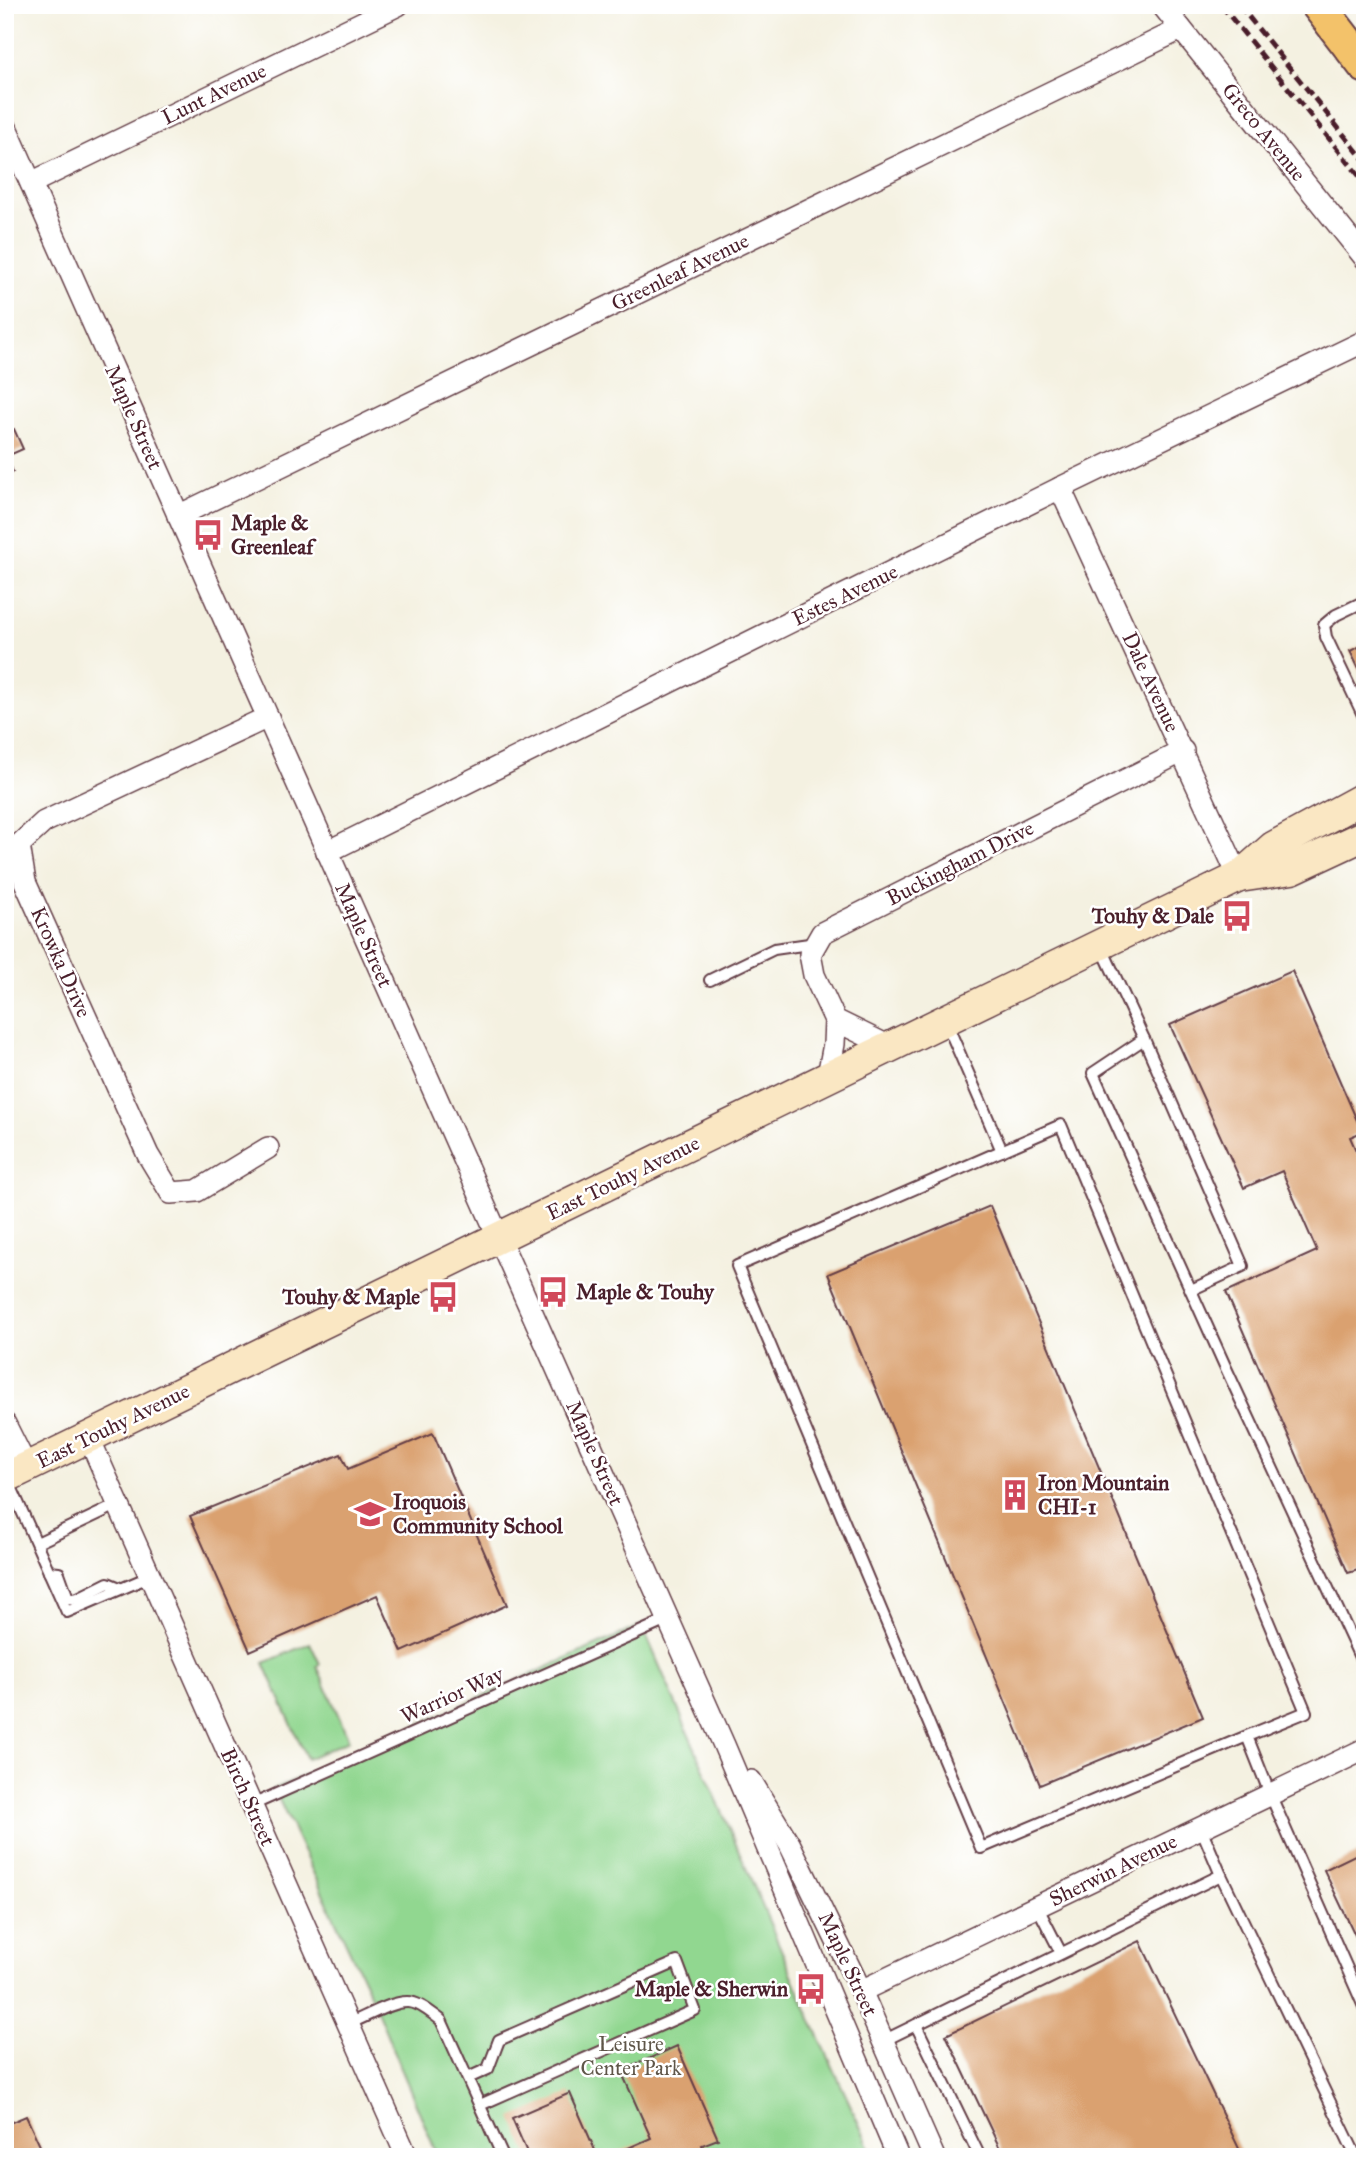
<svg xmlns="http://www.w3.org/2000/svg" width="1370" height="2162" font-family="'IM FELL Great Primer',serif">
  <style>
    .green { fill: #91d790; stroke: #6e7b5e; stroke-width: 2 }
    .building { fill: #daa16f }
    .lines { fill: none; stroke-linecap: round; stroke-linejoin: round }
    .service-casing { stroke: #643e46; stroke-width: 14 }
    .minor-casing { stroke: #643e46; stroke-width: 24 }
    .secondary-casing { stroke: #643e46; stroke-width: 33 }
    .primary-casing { stroke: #643e46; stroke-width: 37 }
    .service { stroke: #fff; stroke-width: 10 }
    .minor { stroke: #fff; stroke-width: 21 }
    .secondary { stroke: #fae7c3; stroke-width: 30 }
    .primary { stroke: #f3c26a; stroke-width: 33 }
    .rail { stroke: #4a1f2b; stroke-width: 5; stroke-dasharray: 10 5; stroke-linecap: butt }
    .labels { text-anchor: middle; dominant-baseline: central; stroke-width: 5; stroke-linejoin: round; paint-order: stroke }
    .street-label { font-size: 21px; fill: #4a1f2b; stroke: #fff }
    .poi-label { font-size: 21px; font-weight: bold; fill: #4a1f2b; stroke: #fff; text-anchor: start }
    .park-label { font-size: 21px; fill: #5f5649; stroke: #fff }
  </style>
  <rect width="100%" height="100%" fill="#fff"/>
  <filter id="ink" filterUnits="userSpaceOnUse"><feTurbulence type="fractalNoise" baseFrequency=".0143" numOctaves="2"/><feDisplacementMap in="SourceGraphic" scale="14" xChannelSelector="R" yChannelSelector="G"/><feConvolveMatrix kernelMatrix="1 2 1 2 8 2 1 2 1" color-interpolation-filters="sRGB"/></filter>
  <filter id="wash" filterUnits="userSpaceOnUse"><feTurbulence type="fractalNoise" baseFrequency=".00686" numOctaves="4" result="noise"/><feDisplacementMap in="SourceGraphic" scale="28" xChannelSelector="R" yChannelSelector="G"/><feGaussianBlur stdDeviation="1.57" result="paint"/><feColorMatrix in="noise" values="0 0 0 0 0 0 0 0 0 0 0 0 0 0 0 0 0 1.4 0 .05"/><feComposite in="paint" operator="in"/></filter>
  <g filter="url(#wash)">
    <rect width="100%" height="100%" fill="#f4f1e1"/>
    <g class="green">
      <polygon points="642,1625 807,2010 874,2157 438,2157 371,1996 274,1789"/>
      <polygon points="310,1643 320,1664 317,1666 349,1740 307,1759 264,1663"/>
    </g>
    <g id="blocks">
      <g class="building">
        <polygon points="5,427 7,432 14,429 23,449 7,456 13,472 5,475"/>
        <polygon points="1365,644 1365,681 1350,651"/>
        <polygon points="1292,971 1362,1132 1350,1137 1365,1171 1365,1568 1348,1573 1226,1292 1317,1251 1282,1171 1244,1188 1170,1025"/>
        <polygon points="990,1206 1203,1717 1040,1785 828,1274"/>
        <polygon points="433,1433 507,1605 402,1652 377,1595 250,1651 190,1516 341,1454 348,1469"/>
        <polygon points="1365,1850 1365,1956 1324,1870"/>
        <polygon points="1140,1941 1243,2157 1004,2157 946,2035"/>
        <polygon points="677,2046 718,2139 702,2145 707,2157 608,2157 651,2138 621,2071"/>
        <polygon points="570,2093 598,2157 529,2157 512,2118"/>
        <polygon points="26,2116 41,2148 21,2157 5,2157 5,2125"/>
      </g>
    </g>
  </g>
  <g filter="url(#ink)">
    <use href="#blocks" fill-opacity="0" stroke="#643e46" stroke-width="2"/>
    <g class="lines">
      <defs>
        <g id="service">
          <polyline points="1365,601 1336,615 1324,625 1326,637 1365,719"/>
          <polyline points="1101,946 1144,1039 1093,1073 1225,1366 1365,1668"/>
          <polyline points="710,980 774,949 816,943"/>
          <polyline points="946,1022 1002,1151"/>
          <polyline points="1144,1039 1243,1266 1191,1290"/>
          <polyline points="8,1480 67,1612 151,1576"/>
          <polyline points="37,1543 119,1504"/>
          <polyline points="49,1572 59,1573 68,1598 76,1599 108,1583 120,1588"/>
          <polyline points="1247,1736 981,1848 737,1266 1061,1125 1306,1712 1247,1736 1270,1794 1365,2009"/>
          <polyline points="252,1805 669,1619"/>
          <polyline points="1201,1828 1221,1875 1353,2150"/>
          <polyline points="1037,1906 1061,1953"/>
          <path d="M348 2024C364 2018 390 2002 407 2002 420 2002 431 2013 441 2020L503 2157"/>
          <polyline points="916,2025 980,2157"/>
          <polyline points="883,2041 1221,1875"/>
          <polyline points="468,2078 488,2069 499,2040 677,1962 695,2010 480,2105"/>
        </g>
        <g id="minor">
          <polyline points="1162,5 1365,258"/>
          <polyline points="5,125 724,1745 898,2157"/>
          <polyline points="31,183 398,5"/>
          <polyline points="1060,488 1239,877"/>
          <polyline points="178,516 1181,29"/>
          <polyline points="268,717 44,822 19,845 25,882 148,1155 171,1193 197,1191 268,1148"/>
          <polyline points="327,852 1060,488 1365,341"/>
          <polyline points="835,1020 888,1046"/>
          <polyline points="828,1076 834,1044 835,1020 814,975 810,954 822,933 1183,751"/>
          <polyline points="5,1424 27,1468"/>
          <polyline points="89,1438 407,2157"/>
          <polyline points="751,1781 790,1845 861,1991 934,2157"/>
          <polyline points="861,1991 1365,1749"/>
        </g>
        <g id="secondary">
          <polyline points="1239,877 1292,869 1365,835"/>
          <polyline points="5,1478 1239,877 1273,847 1365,797"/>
        </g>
        <polyline id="primary" points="1318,5 1365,66"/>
      </defs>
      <use href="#service" class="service-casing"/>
      <use href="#minor" class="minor-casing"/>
      <use href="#secondary" class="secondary-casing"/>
      <use href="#primary" class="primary-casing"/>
      <use href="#service" class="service"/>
      <use href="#minor" class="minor"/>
      <use href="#secondary" class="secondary"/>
      <use href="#primary" class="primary"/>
      <g class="rail">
        <polyline points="1221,5 1365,183"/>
        <polyline points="1239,5 1365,161"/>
      </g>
    </g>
  </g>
  <defs>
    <symbol id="bus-bare" viewBox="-9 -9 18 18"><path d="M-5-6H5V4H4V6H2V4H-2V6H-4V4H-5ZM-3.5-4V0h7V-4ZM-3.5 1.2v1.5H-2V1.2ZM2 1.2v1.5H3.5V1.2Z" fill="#d1495b" stroke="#fff" stroke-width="2.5" paint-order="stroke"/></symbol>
    <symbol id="building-bare" viewBox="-9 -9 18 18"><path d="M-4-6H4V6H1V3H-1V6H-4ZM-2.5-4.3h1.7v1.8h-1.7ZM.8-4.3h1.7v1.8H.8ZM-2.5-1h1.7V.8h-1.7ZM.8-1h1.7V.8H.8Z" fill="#d1495b" stroke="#fff" stroke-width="2.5" paint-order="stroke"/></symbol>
    <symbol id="school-bare" viewBox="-9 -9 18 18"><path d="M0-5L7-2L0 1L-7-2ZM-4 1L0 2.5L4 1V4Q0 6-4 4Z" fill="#d1495b" stroke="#fff" stroke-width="2.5" paint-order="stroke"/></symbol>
  </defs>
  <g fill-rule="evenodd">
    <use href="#bus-bare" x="186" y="513" width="44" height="44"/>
    <use href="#bus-bare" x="1215" y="894" width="44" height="44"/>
    <use href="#bus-bare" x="531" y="1270" width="44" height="44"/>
    <use href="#bus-bare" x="421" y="1275" width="44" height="44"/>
    <use href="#building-bare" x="993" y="1473" width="44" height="44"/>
    <use href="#school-bare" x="348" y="1492" width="44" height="44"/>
    <use href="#bus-bare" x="789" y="1967" width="44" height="44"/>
  </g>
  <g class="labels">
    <g class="street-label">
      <text transform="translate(214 94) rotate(-26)">Lunt Avenue</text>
      <text transform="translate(1264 132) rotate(51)">Greco Avenue</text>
      <text transform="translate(680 272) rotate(-26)">Greenleaf Avenue</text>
      <text transform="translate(134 417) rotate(66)">Maple Street</text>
      <text transform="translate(845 595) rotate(-26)">Estes Avenue</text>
      <text transform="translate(1151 682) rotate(65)">Dale Avenue</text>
      <text transform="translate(960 863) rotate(-27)">Buckingham Drive</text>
      <text transform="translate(364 935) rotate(66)">Maple Street</text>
      <text transform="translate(61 962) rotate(66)">Krowka Drive</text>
      <text transform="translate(623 1178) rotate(-26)">East Touhy Avenue</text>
      <text transform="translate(113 1426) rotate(-26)">East Touhy Avenue</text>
      <text transform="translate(595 1453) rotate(66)">Maple Street</text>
      <text transform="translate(452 1695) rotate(-24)">Warrior Way</text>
      <text transform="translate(248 1797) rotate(66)">Birch Street</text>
      <text transform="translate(1113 1870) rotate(-26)">Sherwin Avenue</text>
      <text transform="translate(848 1964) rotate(65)">Maple Street</text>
    </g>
    <g class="poi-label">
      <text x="231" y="523">Maple &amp;<tspan x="231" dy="24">Greenleaf</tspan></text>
      <text x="1214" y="916" text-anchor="end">Touhy &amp; Dale</text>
      <text x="576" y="1292">Maple &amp; Touhy</text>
      <text x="420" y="1297" text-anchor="end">Touhy &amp; Maple</text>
      <text x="1038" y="1483">Iron Mountain<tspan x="1038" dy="24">CHI-1</tspan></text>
      <text x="393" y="1502">Iroquois<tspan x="393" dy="24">Community School</tspan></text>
      <text x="788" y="1989" text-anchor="end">Maple &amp; Sherwin</text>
    </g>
    <g class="park-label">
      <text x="631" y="2044">Leisure<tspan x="631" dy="24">Center Park</tspan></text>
    </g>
  </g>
  <rect width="1370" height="2162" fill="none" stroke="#fff" stroke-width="28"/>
</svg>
